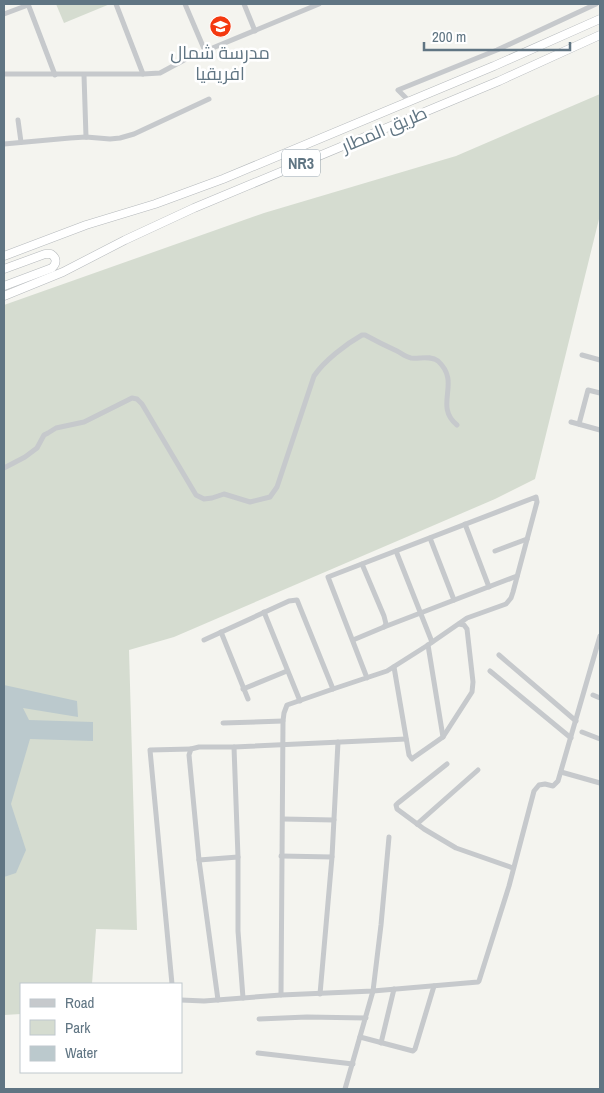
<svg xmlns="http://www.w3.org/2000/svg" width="604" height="1093" font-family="'Archivo Narrow',Cairo,sans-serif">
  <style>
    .green { fill: #d5dcd0 }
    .water { fill: #bbc9cd }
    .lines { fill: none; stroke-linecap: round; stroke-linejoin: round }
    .highway-casing { stroke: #b5b9bc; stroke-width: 9 }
    .minor { stroke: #c6c9cc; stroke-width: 5 }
    .highway { stroke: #fff; stroke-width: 8 }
    .labels { text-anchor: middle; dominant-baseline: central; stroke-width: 5; stroke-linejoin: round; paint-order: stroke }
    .shield { fill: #fff; stroke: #909ea8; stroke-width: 1 }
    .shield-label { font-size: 16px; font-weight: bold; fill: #607583 }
    .poi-label { font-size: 18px; fill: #607583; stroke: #fff }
    .street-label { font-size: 18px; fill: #607583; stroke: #fff }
  </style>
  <rect width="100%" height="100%" fill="#f4f4ef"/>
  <g class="green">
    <polygon points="56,4 110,4 64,23"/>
    <polygon points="600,94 600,215 535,479 495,499 174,637 129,650 137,930 96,929 92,984 21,984 21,1014 4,1015 4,305 264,213 456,156"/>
  </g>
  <polygon class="water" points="4,685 77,701 78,717 23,708 29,720 93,722 93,741 30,739 11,804 26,850 16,873 4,877"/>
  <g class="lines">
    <defs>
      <g id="highway">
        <polyline points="4,256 86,225 155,204 223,179 494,66 600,19"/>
        <path d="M4 269 45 254H51C57 258 57 263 52 268L4 286"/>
        <polyline points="4,296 63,272 125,240 194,208 499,81 600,35"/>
      </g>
    </defs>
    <use href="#highway" class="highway-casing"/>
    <g class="minor">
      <polyline points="28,4 55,75"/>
      <polyline points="116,4 143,74"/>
      <polyline points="185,4 205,51"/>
      <polyline points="244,4 255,31"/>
      <polyline points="4,14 28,5"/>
      <polyline points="4,74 143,74 160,73 186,59 319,4"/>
      <polyline points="84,75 86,137"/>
      <polyline points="409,101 398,90 497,50 596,4"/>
      <polyline points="18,120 21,142"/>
      <polyline points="4,144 70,138 86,137 110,139 120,138 134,134 209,99"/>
      <polyline points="582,355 600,360"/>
      <polyline points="571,422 600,430"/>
      <polyline points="579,424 588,390 600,393"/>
      <path d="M4 468 25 457 37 448 44 435 48 433 56 428 84 422 132 398 137 399 142 404 196 495 204 499 212 498 224 494 250 502 270 497 277 487 314 376C324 361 346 344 362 335H365C376 341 386 346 397 351 401 353 406 357 411 358 420 359 430 355 438 361 462 383 433 405 457 425"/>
      <polyline points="465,524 489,587"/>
      <polyline points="430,538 454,600"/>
      <polyline points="396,551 432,642"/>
      <polyline points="495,551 527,539"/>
      <polyline points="264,612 300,701"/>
      <polyline points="384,627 517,576"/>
      <polyline points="221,632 248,699"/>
      <polyline points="204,640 289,601 297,600 333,689"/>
      <polyline points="353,640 384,627 386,624 384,616 362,564"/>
      <polyline points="428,645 443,737"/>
      <polyline points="499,655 576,721"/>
      <polyline points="394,667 409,755 412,759 413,758 443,737 472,692 473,682 467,629 464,625 459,624"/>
      <polyline points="490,671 571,738"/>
      <polyline points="243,689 287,671"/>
      <polyline points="593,695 600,698"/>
      <polyline points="223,723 283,721"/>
      <polyline points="582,732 600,739"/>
      <polyline points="234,747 238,857 238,931 243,998"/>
      <polyline points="447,764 398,803 396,805 397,809 424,829 456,848 513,868"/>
      <polyline points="561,772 600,783"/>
      <polyline points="283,819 334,820"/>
      <polyline points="417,824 478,770"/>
      <polyline points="281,856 332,857"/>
      <polyline points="199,860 238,857"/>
      <polyline points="172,984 150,750 191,749"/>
      <polyline points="320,994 332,857 338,742"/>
      <polyline points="281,995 283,721 284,713 287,705 333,689 387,671 428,645 467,618 506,604 511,598 513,592 537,502 536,497 328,577 367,678"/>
      <polyline points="181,1000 204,1001 281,995 373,991 478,982 479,981 509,886 534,791 539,785 545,784 553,786 558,781 600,636"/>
      <polyline points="218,1000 199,860 189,755 191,749 199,747 234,747 406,739"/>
      <polyline points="259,1019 307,1017 366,1018"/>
      <polyline points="360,1037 413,1051 415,1049 434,986"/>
      <polyline points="381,1043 394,989"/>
      <polyline points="258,1053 353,1064"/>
      <polyline points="345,1089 373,991 381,925 389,837"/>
    </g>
    <use href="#highway" class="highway"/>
  </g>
  <defs>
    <symbol id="school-disc" viewBox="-11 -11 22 22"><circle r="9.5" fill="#f43910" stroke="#fff"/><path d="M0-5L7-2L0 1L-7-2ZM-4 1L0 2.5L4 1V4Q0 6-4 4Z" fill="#fff"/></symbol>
  </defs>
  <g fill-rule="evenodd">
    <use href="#school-disc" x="208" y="14" width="25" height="25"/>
  </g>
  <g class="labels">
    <rect class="shield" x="282" y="149.5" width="38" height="27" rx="4"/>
    <g class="shield-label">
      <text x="301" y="163">NR3</text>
    </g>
    <g class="poi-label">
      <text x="220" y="52">مدرسة شمال<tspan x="220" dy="21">افريقيا</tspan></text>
    </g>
    <g class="street-label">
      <text transform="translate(384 129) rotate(-23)">طريق المطار</text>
    </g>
  </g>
  <rect width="604" height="1093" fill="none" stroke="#607583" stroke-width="10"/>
  <rect x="20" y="983" width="162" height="90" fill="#ffffff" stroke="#bfc8cd"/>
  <rect x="30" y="999" width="25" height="8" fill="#c6c9cc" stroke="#bfc8cd"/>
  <text x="65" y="1008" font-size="15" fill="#607583">Road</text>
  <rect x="30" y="1020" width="25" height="15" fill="#d5dcd0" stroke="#bfc8cd"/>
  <text x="65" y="1033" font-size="15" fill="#607583">Park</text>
  <rect x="30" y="1046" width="25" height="15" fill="#bbc9cd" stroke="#bfc8cd"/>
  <text x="65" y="1058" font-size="15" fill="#607583">Water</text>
  <path d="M424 42v8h146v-8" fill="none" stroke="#607583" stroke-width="2.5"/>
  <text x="432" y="42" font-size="15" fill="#607583" stroke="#ffffff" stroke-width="4" paint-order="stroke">200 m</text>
</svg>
